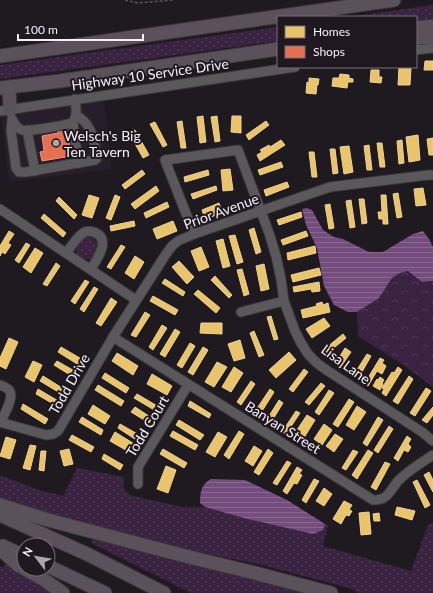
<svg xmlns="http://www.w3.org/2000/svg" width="433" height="593" font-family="Lato,sans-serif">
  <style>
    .built { fill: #281e2b }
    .grass { fill: url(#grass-dots) }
    .park { fill: url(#park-crowns) }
    .water { fill: url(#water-rules) }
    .homes { fill: #e9c46a; stroke: #edd295 }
    .shops { fill: #e76f51; stroke: #ec9683 }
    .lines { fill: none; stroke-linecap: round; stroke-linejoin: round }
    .minor-casing { stroke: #3b383b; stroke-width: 11 }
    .highway-casing { stroke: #3b383b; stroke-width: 15 }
    .path { stroke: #59565a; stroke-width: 1.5; stroke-dasharray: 3 2; stroke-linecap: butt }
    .minor { stroke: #5a585b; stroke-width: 9 }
    .highway { stroke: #5a515b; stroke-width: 13 }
    .poi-dot { fill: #aaa6ac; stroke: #1f1821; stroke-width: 1.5 }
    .labels { text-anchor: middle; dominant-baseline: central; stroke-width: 4; stroke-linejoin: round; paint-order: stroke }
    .street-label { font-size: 14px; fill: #f6f1f8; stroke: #1f1821 }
    .poi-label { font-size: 14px; fill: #f6f1f8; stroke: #1f1821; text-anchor: start }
  </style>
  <defs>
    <pattern id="grass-dots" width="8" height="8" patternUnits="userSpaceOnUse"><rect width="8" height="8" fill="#3a2340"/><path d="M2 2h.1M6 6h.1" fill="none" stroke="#4d3953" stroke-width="1.8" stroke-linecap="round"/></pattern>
    <pattern id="park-crowns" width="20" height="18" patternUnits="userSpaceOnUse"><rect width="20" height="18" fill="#3a2340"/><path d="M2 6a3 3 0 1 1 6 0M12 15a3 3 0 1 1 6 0" fill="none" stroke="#4d3953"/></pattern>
    <pattern id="water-rules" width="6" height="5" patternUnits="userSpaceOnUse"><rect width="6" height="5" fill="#744d7e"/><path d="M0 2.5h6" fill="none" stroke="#886791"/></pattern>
  </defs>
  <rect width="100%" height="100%" fill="#1e1a1f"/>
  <polygon class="built" points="104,100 112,169 9,182 1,115"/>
  <g class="grass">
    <polygon points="433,5 433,18 416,21 416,17 348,17"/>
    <polygon points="278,27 278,41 0,79 0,65"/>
    <path d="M87 236 93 238 98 244C97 249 93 261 86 259 83 259 79 255 77 254L76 249 82 239Z"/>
    <path d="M77 468 124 477C122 489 126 495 138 497L182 507H205L247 519 313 534 323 530 325 524 328 525 323 546 411 571 428 525 433 522V593H359L349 588 258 564 159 544 30 510 0 499V475L39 490 63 496Z"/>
    <polygon points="95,536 309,593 191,593 91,543"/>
    <polygon points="7,563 56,593 0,593 0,566 3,567"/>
  </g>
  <polygon class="park" points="408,271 422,282 433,281 433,387 405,366 358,336 357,312 379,298 392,278 400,273"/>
  <g class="water">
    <polygon points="307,208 312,210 323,230 334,237 343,239 369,252 383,252 413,234 423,231 429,239 433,247 433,281 422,282 408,271 400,273 392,278 379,298 357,312 348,312 334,305 324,286 317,248 306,225 302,209"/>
    <path d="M211 479 245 480 287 500 325 524 323 530 313 534 247 519 205 507 200 503C200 493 201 484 211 479Z"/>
  </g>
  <g class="homes">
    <polygon points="425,61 433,61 433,70 424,70"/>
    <polygon points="399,67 411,67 410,85 398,85"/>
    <polygon points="371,70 379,70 379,77 382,77 381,83 370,82"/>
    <polygon points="340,74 349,75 349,78 353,79 353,82 348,82 347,88 332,86 333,78 339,78"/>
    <polygon points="309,78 319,79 318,85 317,85 316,94 306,93 307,82 309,83"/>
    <polygon points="203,116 206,142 200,143 197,117"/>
    <polygon points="217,116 220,141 215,142 211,117"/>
    <polygon points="232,116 241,116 241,133 231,132"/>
    <polygon points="182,121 186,148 181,148 177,122"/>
    <polygon points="266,121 269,125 249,140 246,135"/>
    <polygon points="155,122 167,145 163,147 150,124"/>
    <polygon points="135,130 149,155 143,158 129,133"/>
    <polygon points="418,135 420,160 409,162 406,137"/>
    <polygon points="433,138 433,155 429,155 427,139"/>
    <polygon points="281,140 285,145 260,161 257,155 262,152 260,150 269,145 270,147"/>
    <polygon points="402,140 404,163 399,164 397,141"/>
    <polygon points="377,143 382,143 385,167 380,167"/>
    <polygon points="369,145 372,170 367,170 364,146"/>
    <polygon points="349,146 353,172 344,174 340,147"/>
    <polygon points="330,149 335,149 338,173 333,174"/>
    <polygon points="309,152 314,152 317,177 312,177"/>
    <polygon points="281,162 283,167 260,175 258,170"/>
    <polygon points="230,169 233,190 223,191 221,170"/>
    <polygon points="142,170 145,174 125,189 122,185"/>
    <polygon points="208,170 209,175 185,182 184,177"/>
    <polygon points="287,182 289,187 266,196 264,190"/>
    <polygon points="156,186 159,191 135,209 131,204"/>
    <polygon points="216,186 217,190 193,199 191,194"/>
    <polygon points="423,188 426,205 416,206 414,189"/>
    <polygon points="398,193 402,217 397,218 393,194"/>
    <polygon points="89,195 99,198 92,218 82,215"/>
    <polygon points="115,195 120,197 111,220 106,218"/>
    <polygon points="381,195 386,195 388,224 383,224 383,219 379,219 378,212 382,212"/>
    <polygon points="59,197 77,215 74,219 56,201"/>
    <polygon points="359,199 364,199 367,223 362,224"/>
    <polygon points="351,200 355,227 350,228 346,201"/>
    <polygon points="167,202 169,207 146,218 144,213"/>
    <polygon points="219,203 222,213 205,219 202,210"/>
    <polygon points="330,204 334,228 329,229 325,205"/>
    <polygon points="301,212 302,217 279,225 277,220"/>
    <polygon points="44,214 66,233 63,237 41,218"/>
    <polygon points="134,221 135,226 111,231 110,226"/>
    <polygon points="173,221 177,231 157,239 153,229"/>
    <polygon points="254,228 261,252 256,254 249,230"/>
    <polygon points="9,231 14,234 8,243 11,245 5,254 2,252 0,256 0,246"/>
    <polygon points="306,231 308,236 283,245 281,240"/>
    <polygon points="235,235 243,262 237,264 229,236"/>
    <polygon points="223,239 230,266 223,268 216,241"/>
    <polygon points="26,243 30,245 19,263 15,260"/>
    <polygon points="121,245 125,247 111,269 107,267"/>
    <polygon points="315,246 316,253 288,260 287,253"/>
    <polygon points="201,247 209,267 199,271 191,251"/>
    <polygon points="35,248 43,253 31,273 23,267"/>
    <polygon points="135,256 144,262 134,279 125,273"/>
    <polygon points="179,261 194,277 187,284 172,267"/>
    <polygon points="56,263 60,266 47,286 43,284"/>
    <polygon points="264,264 269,289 261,291 256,266"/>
    <polygon points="319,268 321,275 293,282 291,275"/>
    <polygon points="242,269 249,294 244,296 237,270"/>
    <polygon points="215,276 232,295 229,298 211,280"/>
    <polygon points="165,279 185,292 183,296 162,283"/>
    <polygon points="85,280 89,282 75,304 71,301"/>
    <polygon points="319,282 320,291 312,292 311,289 294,292 293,287"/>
    <polygon points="94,287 98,289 84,312 80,309"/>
    <polygon points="198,290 220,308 216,313 194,294"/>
    <polygon points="153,296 178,310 175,315 150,301"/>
    <polygon points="111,298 117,302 101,326 96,323"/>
    <polygon points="322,302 323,305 328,303 330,312 303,318 301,310 317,306 316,304"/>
    <polygon points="145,312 150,315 136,337 131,335"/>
    <polygon points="271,316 278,339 274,340 267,317"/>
    <polygon points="324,318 330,326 312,338 306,329"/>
    <polygon points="201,323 222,323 222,334 200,333"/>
    <polygon points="162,325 167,328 153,350 149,347"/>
    <polygon points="175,329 180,332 165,357 160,354"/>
    <polygon points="254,331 264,355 259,357 250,333"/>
    <polygon points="343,334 346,338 324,356 321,352"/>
    <polygon points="9,338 18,342 6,369 0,366 0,358"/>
    <polygon points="240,340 245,358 234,361 228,344"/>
    <polygon points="190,343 195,346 182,368 177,365"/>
    <polygon points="61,347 85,361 82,367 58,352"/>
    <polygon points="203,347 208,350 193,375 188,372"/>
    <polygon points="345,348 351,352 340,368 335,364"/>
    <polygon points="289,352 296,360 276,378 269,370"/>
    <polygon points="117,353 138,366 133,375 112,361"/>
    <polygon points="367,354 371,356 358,379 353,376"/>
    <polygon points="380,358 384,360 382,363 386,366 382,374 377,371 368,386 365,383"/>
    <polygon points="33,361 42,365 34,382 25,377"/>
    <polygon points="57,361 78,373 75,378 54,365"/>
    <polygon points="217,362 227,367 214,387 205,382"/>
    <polygon points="234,367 243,373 231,392 222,387"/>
    <polygon points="398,367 402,370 386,396 382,393 384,389 382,388 392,372 394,373"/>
    <polygon points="304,369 308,372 293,392 289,389"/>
    <polygon points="105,373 129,388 126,393 102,378"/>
    <polygon points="152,374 172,386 167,395 147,384"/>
    <polygon points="43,376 67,391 65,396 40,381"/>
    <polygon points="409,376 413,379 398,404 393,401"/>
    <polygon points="380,377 384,380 382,383 383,384 380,390 373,386 377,379 378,380"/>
    <polygon points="251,381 255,384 241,405 237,402"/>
    <polygon points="321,383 325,386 309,405 305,402"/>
    <polygon points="98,385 124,401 121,406 95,390"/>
    <polygon points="426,388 431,391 415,416 410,413"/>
    <polygon points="38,389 60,402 57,406 36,394"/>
    <polygon points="270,389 274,392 259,416 254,413"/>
    <polygon points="329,390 334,393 319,415 315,412"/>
    <polygon points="137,394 159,407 156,411 134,398"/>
    <polygon points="349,399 354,402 338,427 333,424"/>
    <polygon points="279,400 283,403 270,424 266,421"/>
    <polygon points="190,401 211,414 209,418 188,406"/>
    <polygon points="23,404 48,419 45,424 21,409"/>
    <polygon points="93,405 110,416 105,424 88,414"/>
    <polygon points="357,406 366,412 354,430 346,425"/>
    <polygon points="135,407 152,418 149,423 131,412"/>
    <polygon points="433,407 433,415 427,423 422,420"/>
    <polygon points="296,411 300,413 286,434 282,432"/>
    <polygon points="307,415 315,420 302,441 293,436"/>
    <polygon points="82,417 103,430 101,435 79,422"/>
    <polygon points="378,417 383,420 367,446 363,443"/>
    <polygon points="179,420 204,435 200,440 176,425"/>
    <polygon points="120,424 141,436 138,441 118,428"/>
    <polygon points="324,424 332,430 322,445 314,439"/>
    <polygon points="389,426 393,429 378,453 374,450"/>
    <polygon points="173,431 198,445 195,450 170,436"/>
    <polygon points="239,431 244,434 229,459 224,455"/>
    <polygon points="115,432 136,445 131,453 110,441"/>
    <polygon points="218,432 227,437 215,457 206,452"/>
    <polygon points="335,434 343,439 334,452 326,446"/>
    <polygon points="72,435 94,447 91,452 69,440"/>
    <polygon points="407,436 411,439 408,444 411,447 408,452 404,450 398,461 394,458"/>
    <polygon points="6,437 16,440 10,459 0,456"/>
    <polygon points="30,445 36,446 30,470 23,468"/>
    <polygon points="254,446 262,451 253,466 245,461"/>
    <polygon points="69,449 73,464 64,466 60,451"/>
    <polygon points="163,449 187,463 184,468 160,454"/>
    <polygon points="268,449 273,453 259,475 254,472"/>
    <polygon points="353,450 358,452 346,470 342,468"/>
    <polygon points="368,450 373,453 357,479 352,475"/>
    <polygon points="41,451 46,451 44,471 39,470"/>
    <polygon points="104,454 123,465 120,470 102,459"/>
    <polygon points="287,461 291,463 277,485 273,483"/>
    <polygon points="385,462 390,464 376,490 371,487"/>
    <polygon points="166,466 176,470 168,493 157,489"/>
    <polygon points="297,467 302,470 299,474 302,475 297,484 294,483 287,494 283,491"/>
    <polygon points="429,472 433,480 433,492 424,475"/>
    <polygon points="314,479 319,481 306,503 302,500"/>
    <polygon points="417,480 430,505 425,508 413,482"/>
    <polygon points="324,488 332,494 324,506 316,501"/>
    <polygon points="344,501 352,505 349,510 352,511 349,516 346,515 341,524 333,519"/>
    <polygon points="397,507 415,511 412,520 395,515"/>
    <polygon points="369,512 371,534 361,535 359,513"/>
    <polygon points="379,513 380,521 374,521 373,514"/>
  </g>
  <polygon class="shops" points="67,129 71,156 42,161 40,152 44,151 42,136 58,133 58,130"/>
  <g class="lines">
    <defs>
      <g id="minor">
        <polyline points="416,50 433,48"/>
        <polyline points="0,111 295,67"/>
        <path d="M12 119C14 123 18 129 22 130 28 132 65 125 72 123 78 116 76 108 75 99"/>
        <path d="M12 121 11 130 16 168 19 172H26L95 160 97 158C93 140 94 126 76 115"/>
        <polyline points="73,122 78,163"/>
        <polyline points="27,130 35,171"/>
        <polyline points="0,209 136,300"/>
        <polyline points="194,234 165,160 238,150 269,233 276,256 281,279 284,301 295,331 301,343 308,354 318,364 328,371 422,432 433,441"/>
        <path d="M66 253C71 247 76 238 82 234 85 231 90 231 94 232 112 239 97 259 91 269"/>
        <polyline points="241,312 284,301"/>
        <path d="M113 337 373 500C377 500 381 500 385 497 390 494 394 485 399 480 409 470 421 463 433 455"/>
        <path d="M0 385C3 386 7 388 9 390 15 397 4 414 1 422"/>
        <polyline points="0,422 46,435 53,434 58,431 113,337 166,254 172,246 178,241 194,234 330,187 428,175 433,175"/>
        <polyline points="138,484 138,467 188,385"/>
      </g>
      <g id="highway">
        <polyline points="416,28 433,26"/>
        <polyline points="416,38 433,37"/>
        <polyline points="0,56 394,0"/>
        <polyline points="9,87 10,110"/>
        <polyline points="0,88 60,81 278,49"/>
        <polyline points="0,505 48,520 189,557 251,572 331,593"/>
        <polyline points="0,515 87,554 164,593"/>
        <polyline points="3,546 24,556"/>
        <polyline points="0,549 19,566 24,568"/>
        <polyline points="48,566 105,593"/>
        <polyline points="25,569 43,579 63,593"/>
      </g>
    </defs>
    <use href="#minor" class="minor-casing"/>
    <use href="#highway" class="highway-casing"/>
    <polyline class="path" points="125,0 138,3 173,0"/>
    <use href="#minor" class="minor"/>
    <use href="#highway" class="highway"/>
  </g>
  <circle class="poi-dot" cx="56" cy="143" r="4"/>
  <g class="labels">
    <g class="street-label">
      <text transform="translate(150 74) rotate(-8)">Highway 10 Service Drive</text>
      <text transform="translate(221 211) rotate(-20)">Prior Avenue</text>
      <text transform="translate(346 364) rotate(36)">Lisa Lane</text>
      <text transform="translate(69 384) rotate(-60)">Todd Drive</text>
      <text transform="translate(147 426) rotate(-59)">Todd Court</text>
      <text transform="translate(283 427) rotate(32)">Banyan Street</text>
    </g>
    <g class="poi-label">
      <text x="64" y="135">Welsch's Big<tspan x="64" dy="16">Ten Tavern</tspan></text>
    </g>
  </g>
  <rect x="277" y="16" width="140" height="52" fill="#1f1821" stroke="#756f77"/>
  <rect x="285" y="26" width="20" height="12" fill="#e9c46a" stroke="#756f77"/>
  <text x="313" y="36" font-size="12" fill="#f6f1f8">Homes</text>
  <rect x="285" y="46" width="20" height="12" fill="#e76f51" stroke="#756f77"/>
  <text x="313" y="56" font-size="12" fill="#f6f1f8">Shops</text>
  <g transform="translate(36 557) rotate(301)"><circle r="19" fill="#1f1821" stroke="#756f77"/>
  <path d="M0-3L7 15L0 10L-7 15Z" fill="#aaa6ac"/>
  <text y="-6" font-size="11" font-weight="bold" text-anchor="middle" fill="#f6f1f8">N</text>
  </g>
  <path d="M18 34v6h125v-6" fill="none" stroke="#f6f1f8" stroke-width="2"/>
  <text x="24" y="34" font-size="12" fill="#f6f1f8" stroke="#1f1821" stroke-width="3" paint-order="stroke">100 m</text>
</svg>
